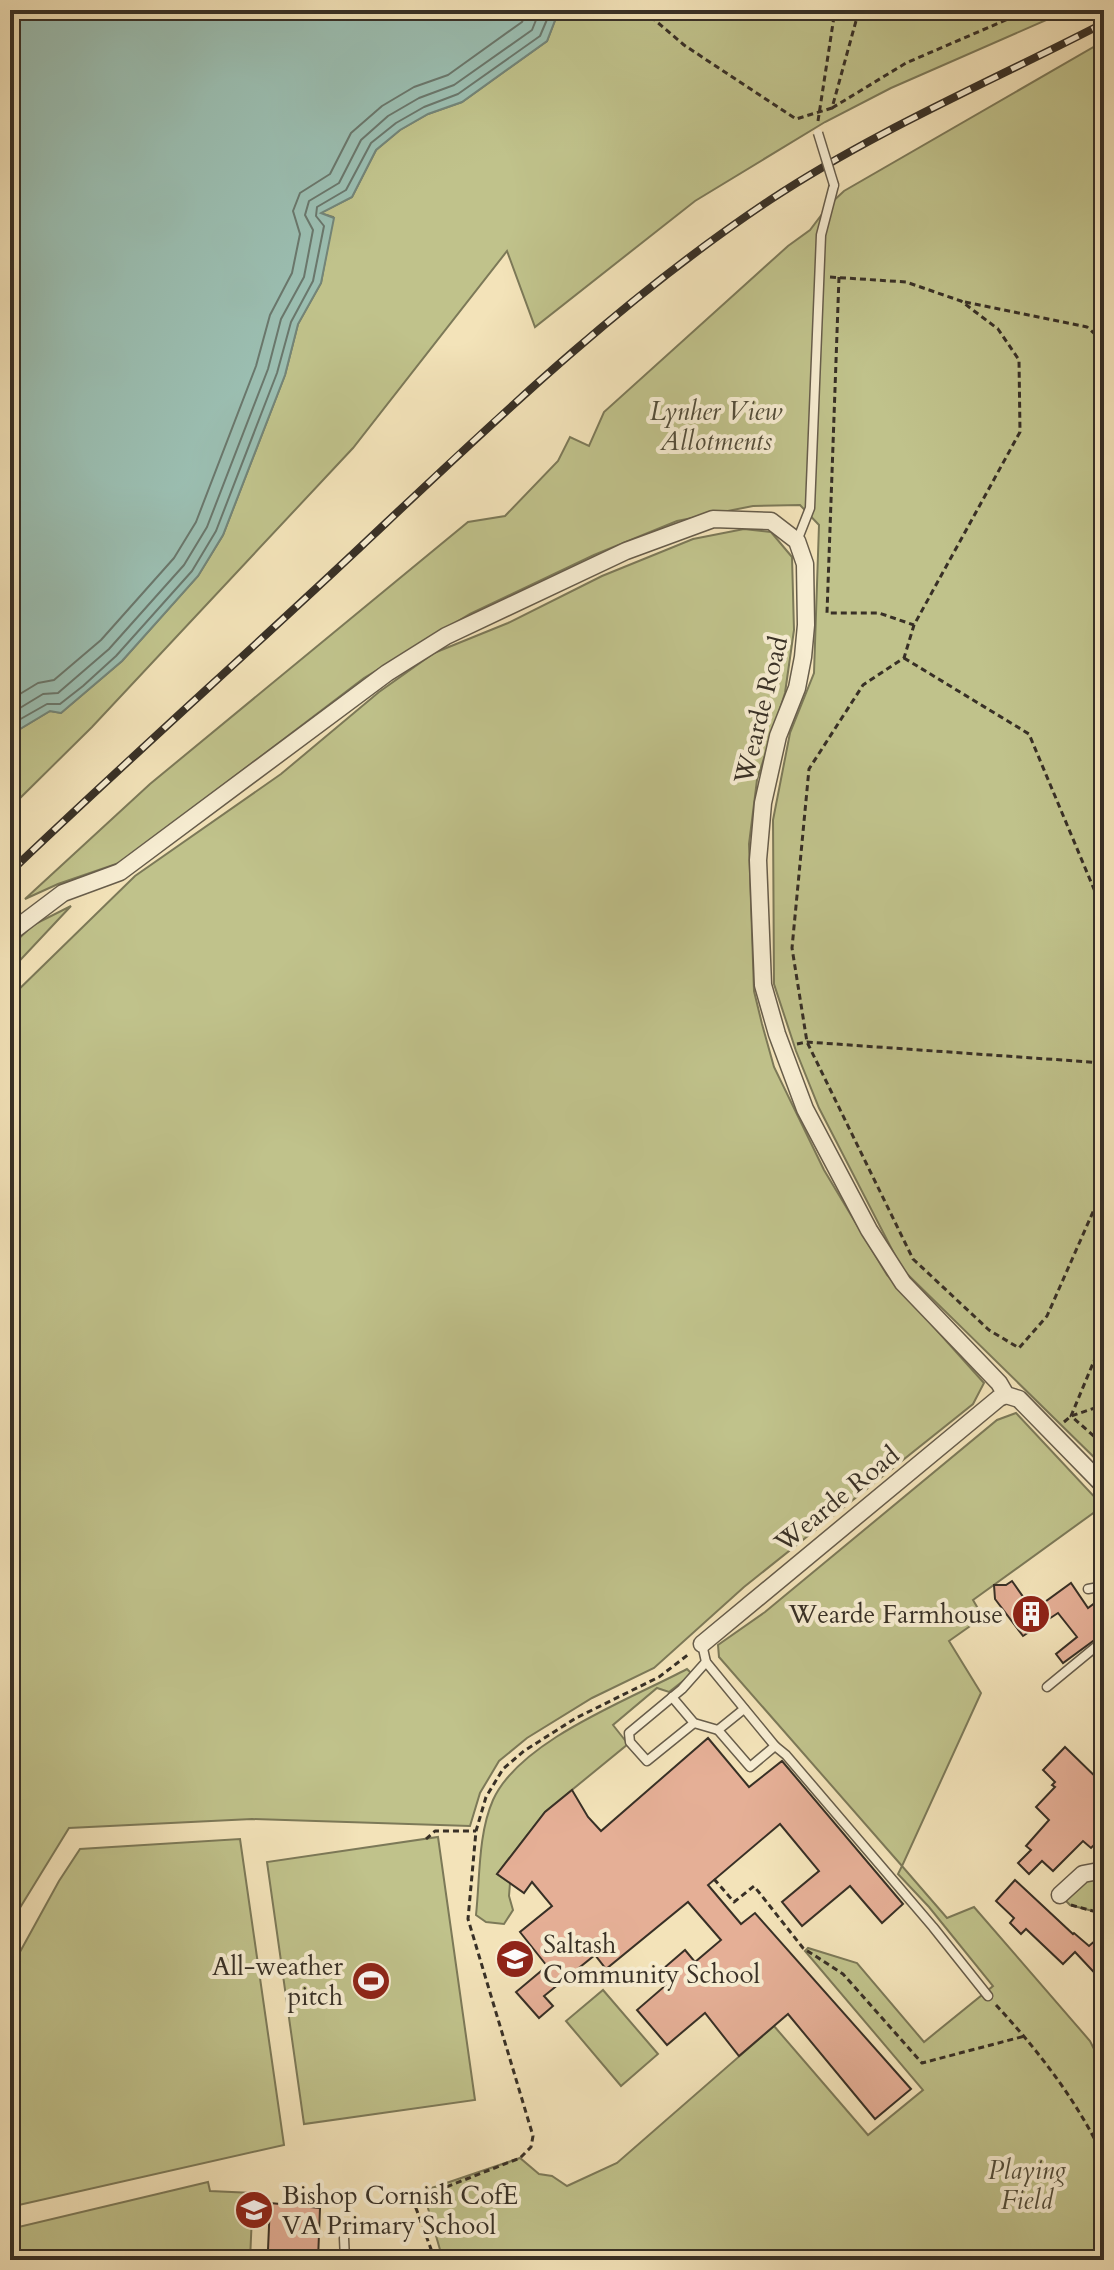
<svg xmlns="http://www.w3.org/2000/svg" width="1114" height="2270" font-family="Cardo,serif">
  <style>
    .green { fill: #c0c28b; stroke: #7c7958; stroke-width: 2 }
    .water { fill: #9bbeb1; stroke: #738579; stroke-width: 2 }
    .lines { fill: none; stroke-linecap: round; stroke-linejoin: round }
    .shore { stroke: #6a776c; stroke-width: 2 }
    .building { fill: #e5af96; stroke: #383026; stroke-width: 2 }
    .lane-casing { stroke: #675d4b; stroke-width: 11 }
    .street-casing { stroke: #675d4b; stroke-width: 19 }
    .path { stroke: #383026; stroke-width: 3; stroke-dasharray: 6 4; stroke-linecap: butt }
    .lane { stroke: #f7edd2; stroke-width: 8 }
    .street { stroke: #f7edd2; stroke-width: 16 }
    .rail-casing { stroke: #383026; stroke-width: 8 }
    .rail { stroke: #f7edd2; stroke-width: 5; stroke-dasharray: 15; stroke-linecap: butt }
    .lane-bridge-casing { stroke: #675d4b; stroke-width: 11; stroke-linecap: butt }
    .lane-bridge { stroke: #f7edd2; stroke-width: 8 }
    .labels { text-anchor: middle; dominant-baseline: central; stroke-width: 8; stroke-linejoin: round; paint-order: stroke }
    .park-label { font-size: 26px; font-style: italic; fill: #534d3a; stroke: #f7edd2 }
    .street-label { font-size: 26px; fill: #383026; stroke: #f7edd2 }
    .poi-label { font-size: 26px; fill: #383026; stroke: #f7edd2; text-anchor: end }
  </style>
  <rect width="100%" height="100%" fill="#f3e3b9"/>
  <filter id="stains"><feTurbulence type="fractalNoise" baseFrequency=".0025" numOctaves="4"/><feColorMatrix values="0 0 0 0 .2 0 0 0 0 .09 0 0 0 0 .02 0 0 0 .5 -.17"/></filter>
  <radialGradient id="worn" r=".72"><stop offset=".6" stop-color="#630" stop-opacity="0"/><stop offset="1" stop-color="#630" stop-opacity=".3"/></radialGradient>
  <g class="green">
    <polygon points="559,10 1069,10 891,88 825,122 695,201 535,327 507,251 353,448 92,727 10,808 10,735 50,711 61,713 122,661 198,576 223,535 285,375 298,324 321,283 333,217 320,213 352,197 376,150 400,130 428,114 462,102 547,41"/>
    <polygon points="1104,41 1104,1467 902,1269 819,1108 796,1051 774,984 773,820 790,733 814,673 819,525 800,505 753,506 677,521 594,555 470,614 364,678 122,862 58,884 25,899 150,784 468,522 505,516 558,461 570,437 589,446 604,412 788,246 810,230 829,205 844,191"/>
    <polygon points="744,529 771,532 792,557 794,630 785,693 757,780 749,844 754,991 762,1024 774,1067 824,1170 887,1275 984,1383 973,1404 744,1587 654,1668 592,1698 527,1738 499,1761 480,1793 470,1826 252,1819 69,1828 10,1924 10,998 135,876 281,774 379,692 434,653 508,623 602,576 693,539"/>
    <polygon points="71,906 10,971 10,947 33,925"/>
    <polygon points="1016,1413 1103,1506 973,1600 983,1617 949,1641 981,1693 902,1866 947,1918 974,1907 1090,2041 1104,2069 1104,2260 443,2260 423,2191 520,2158 539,2174 552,2176 567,2186 617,2163 774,2026 868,2135 923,2090 805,1951 808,1948 857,1963 924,2042 993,1986 929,1907 898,1874 902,1866 719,1657 718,1645 765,1612 997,1420"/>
    <path d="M687 1669 692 1674 669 1692 657 1688 613 1725 628 1744 545 1812 497 1874 510 1883 509 1896 513 1910 504 1924 486 1922 476 1915C480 1878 478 1834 493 1800 520 1740 631 1699 687 1669Z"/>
    <polygon points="438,1837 475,2100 304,2124 267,1862"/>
    <polygon points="240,1839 284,2145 10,2207 10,1970 59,1881 80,1849"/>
    <polygon points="1104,1870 1104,1914 1070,1905 1060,1895"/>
    <polygon points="603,1990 658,2054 621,2086 566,2021"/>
    <polygon points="208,2182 210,2191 253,2193 250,2260 10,2260 10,2229"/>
  </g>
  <polygon class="water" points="10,10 559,10 547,41 462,102 428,114 400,130 376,150 352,197 321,213 334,218 321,283 298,324 285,375 223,535 198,576 122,661 61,713 50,711 10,735"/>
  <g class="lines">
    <g class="shore">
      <polyline points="10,700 38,683 54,680 101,640 174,558 196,522 256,366 270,315 292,273 300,234 293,211 300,193 330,174 351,133 382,106 414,87 448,75 522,22 527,10"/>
      <polyline points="10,714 43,694 58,693 109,649 184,565 207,527 268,369 281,319 304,277 313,230 305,215 309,201 339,183 361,140 388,116 419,98 454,85 532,30 540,10"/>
      <polyline points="10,725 47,704 60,704 83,686 116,656 192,571 216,531 277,373 291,322 313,281 324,226 316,216 317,207 346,190 371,143 396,123 424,107 458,94 540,36 551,10"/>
    </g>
  </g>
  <g class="building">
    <polygon points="1012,1581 1029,1605 1038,1598 1042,1604 1071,1583 1088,1608 1104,1596 1104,1633 1063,1663 1056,1654 1077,1637 1058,1613 1023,1636 995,1599 994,1585 1006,1585"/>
    <polygon points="708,1738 749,1787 782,1761 903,1904 882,1923 850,1886 802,1926 782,1902 819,1871 780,1824 708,1885 741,1924 755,1913 911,2089 875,2119 788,2014 739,2056 705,2013 667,2045 637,2010 673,1979 664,1968 685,1950 695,1962 721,1940 688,1902 606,1969 595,1955 544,1996 553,2006 539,2018 516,1992 547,1966 520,1932 552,1906 532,1882 524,1893 497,1874 545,1812 572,1790 588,1817 601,1831"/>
    <polygon points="1065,1747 1104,1785 1104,1835 1091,1848 1083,1841 1053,1871 1042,1861 1029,1874 1018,1863 1031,1850 1026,1846 1049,1820 1036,1807 1055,1787 1052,1785 1055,1782 1043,1770"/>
    <polygon points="1015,1880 1073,1934 1074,1933 1089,1946 1104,1933 1104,1983 1075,1952 1063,1964 1026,1929 1021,1934 1010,1923 1014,1918 996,1901"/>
    <polygon points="270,2203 320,2208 318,2260 278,2260 278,2252 268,2250"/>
  </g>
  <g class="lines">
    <defs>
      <g id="lane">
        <polyline points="797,541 810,508 821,235 834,185"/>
        <polyline points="1088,1589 1104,1586"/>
        <polyline points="702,1644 706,1662 775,1746 786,1755 933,1927 988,1996"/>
        <polyline points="1047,1687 1104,1640"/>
        <polyline points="672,1697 694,1723 718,1730 750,1767 775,1746"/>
        <polyline points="694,1723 647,1761 630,1742 629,1733 682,1689 706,1662"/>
        <polyline points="718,1730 744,1709"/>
        <polyline points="344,2238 345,2260"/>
      </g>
      <g id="street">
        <polyline points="10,933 63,893 120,872 387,673 446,636 626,551 713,519 771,521 797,541 805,564 806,625 803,657 797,688 778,736 763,803 758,860 763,985 777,1034 805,1109 869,1230 903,1283 999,1383 1006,1395 1019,1399 1104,1486"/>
        <polyline points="702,1644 999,1398 1006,1395"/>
        <polyline points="1060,1895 1083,1874 1104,1870"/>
      </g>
    </defs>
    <use href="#lane" class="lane-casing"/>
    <use href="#street" class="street-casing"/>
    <g class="path">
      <polyline points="643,10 684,45 796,119 832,108 859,10"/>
      <polyline points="832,108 906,63 1029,10"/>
      <polyline points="818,121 835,10"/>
      <polyline points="830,277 906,282 961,301 998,329 1019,360 1020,432 914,625 904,658 863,685 809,769 792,948 807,1042 913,1259 989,1330 1019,1348 1047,1316 1104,1187"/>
      <polyline points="839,277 827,613 879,613 914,625"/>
      <polyline points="965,302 1087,327 1104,342"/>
      <polyline points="904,658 1029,734 1104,913"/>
      <polyline points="797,1044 807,1042 1104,1063"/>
      <polyline points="1104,1337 1071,1416 1104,1445"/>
      <polyline points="1064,1422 1071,1416 1104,1405"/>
      <polyline points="426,1839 435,1831 476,1831"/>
      <polyline points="714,1879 734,1902 754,1886 803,1948 843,1974 922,2063 1025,2036"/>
      <polyline points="1071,1905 1104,1914"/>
      <path d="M996 2005C1038 2050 1078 2102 1104 2158"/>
      <polyline points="435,2260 413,2200 520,2158 531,2147 533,2136 468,1919 476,1831 486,1797 503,1769 524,1751 576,1718 659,1677 689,1654"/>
    </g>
    <use href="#lane" class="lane"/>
    <use href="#street" class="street"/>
    <defs>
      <path id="rail" d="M10 872C123 764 240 660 354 553 486 429 619 300 770 200 876 130 992 81 1104 23"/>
    </defs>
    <use href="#rail" class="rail-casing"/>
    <use href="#rail" class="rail"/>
    <defs>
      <polyline id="lane-bridge" points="818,133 834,185"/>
    </defs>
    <use href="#lane-bridge" class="lane-bridge-casing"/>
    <use href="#lane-bridge" class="lane-bridge"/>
  </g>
  <defs>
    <symbol id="building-disc" viewBox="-11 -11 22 22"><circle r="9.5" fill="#8f2418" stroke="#f7edd2"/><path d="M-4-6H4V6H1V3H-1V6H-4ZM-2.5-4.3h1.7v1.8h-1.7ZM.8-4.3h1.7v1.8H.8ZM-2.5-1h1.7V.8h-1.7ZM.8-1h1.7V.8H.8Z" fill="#fff"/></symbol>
    <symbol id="school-disc" viewBox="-11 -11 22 22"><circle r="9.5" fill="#8f2418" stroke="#f7edd2"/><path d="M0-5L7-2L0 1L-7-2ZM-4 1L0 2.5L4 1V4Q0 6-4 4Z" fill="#fff"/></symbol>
    <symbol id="stadium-disc" viewBox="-11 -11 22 22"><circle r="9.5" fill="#8f2418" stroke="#f7edd2"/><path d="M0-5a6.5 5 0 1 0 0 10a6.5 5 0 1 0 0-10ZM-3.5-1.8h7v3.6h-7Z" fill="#fff"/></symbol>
  </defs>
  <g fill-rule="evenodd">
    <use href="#building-disc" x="1009" y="1592" width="44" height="44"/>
    <use href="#school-disc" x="493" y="1937" width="44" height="44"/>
    <use href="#stadium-disc" x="349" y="1959" width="44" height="44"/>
    <use href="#school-disc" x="232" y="2188" width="44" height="44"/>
  </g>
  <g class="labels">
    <g class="park-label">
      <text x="716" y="411">Lynher View<tspan x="716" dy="30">Allotments</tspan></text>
      <text x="1027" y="2170">Playing<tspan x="1027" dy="30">Field</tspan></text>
    </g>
    <g class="street-label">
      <text transform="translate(761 710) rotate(-76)">Wearde Road</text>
      <text transform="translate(837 1499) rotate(-39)">Wearde Road</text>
    </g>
    <g class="poi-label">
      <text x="1003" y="1614">Wearde Farmhouse</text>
      <text x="543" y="1944" text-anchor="start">Saltash<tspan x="543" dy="30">Community School</tspan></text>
      <text x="343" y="1966">All-weather<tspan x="343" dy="30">pitch</tspan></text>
      <text x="282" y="2195" text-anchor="start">Bishop Cornish CofE<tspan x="282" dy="30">VA Primary School</tspan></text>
    </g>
  </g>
  <rect width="1114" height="2270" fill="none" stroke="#f3e3b9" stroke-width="40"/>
  <rect x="12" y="12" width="1090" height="2246" fill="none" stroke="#383026" stroke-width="4"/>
  <rect x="20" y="20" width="1074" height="2230" fill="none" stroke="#383026" stroke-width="2"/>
  <rect width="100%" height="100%" filter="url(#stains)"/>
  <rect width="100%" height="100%" fill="url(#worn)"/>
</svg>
